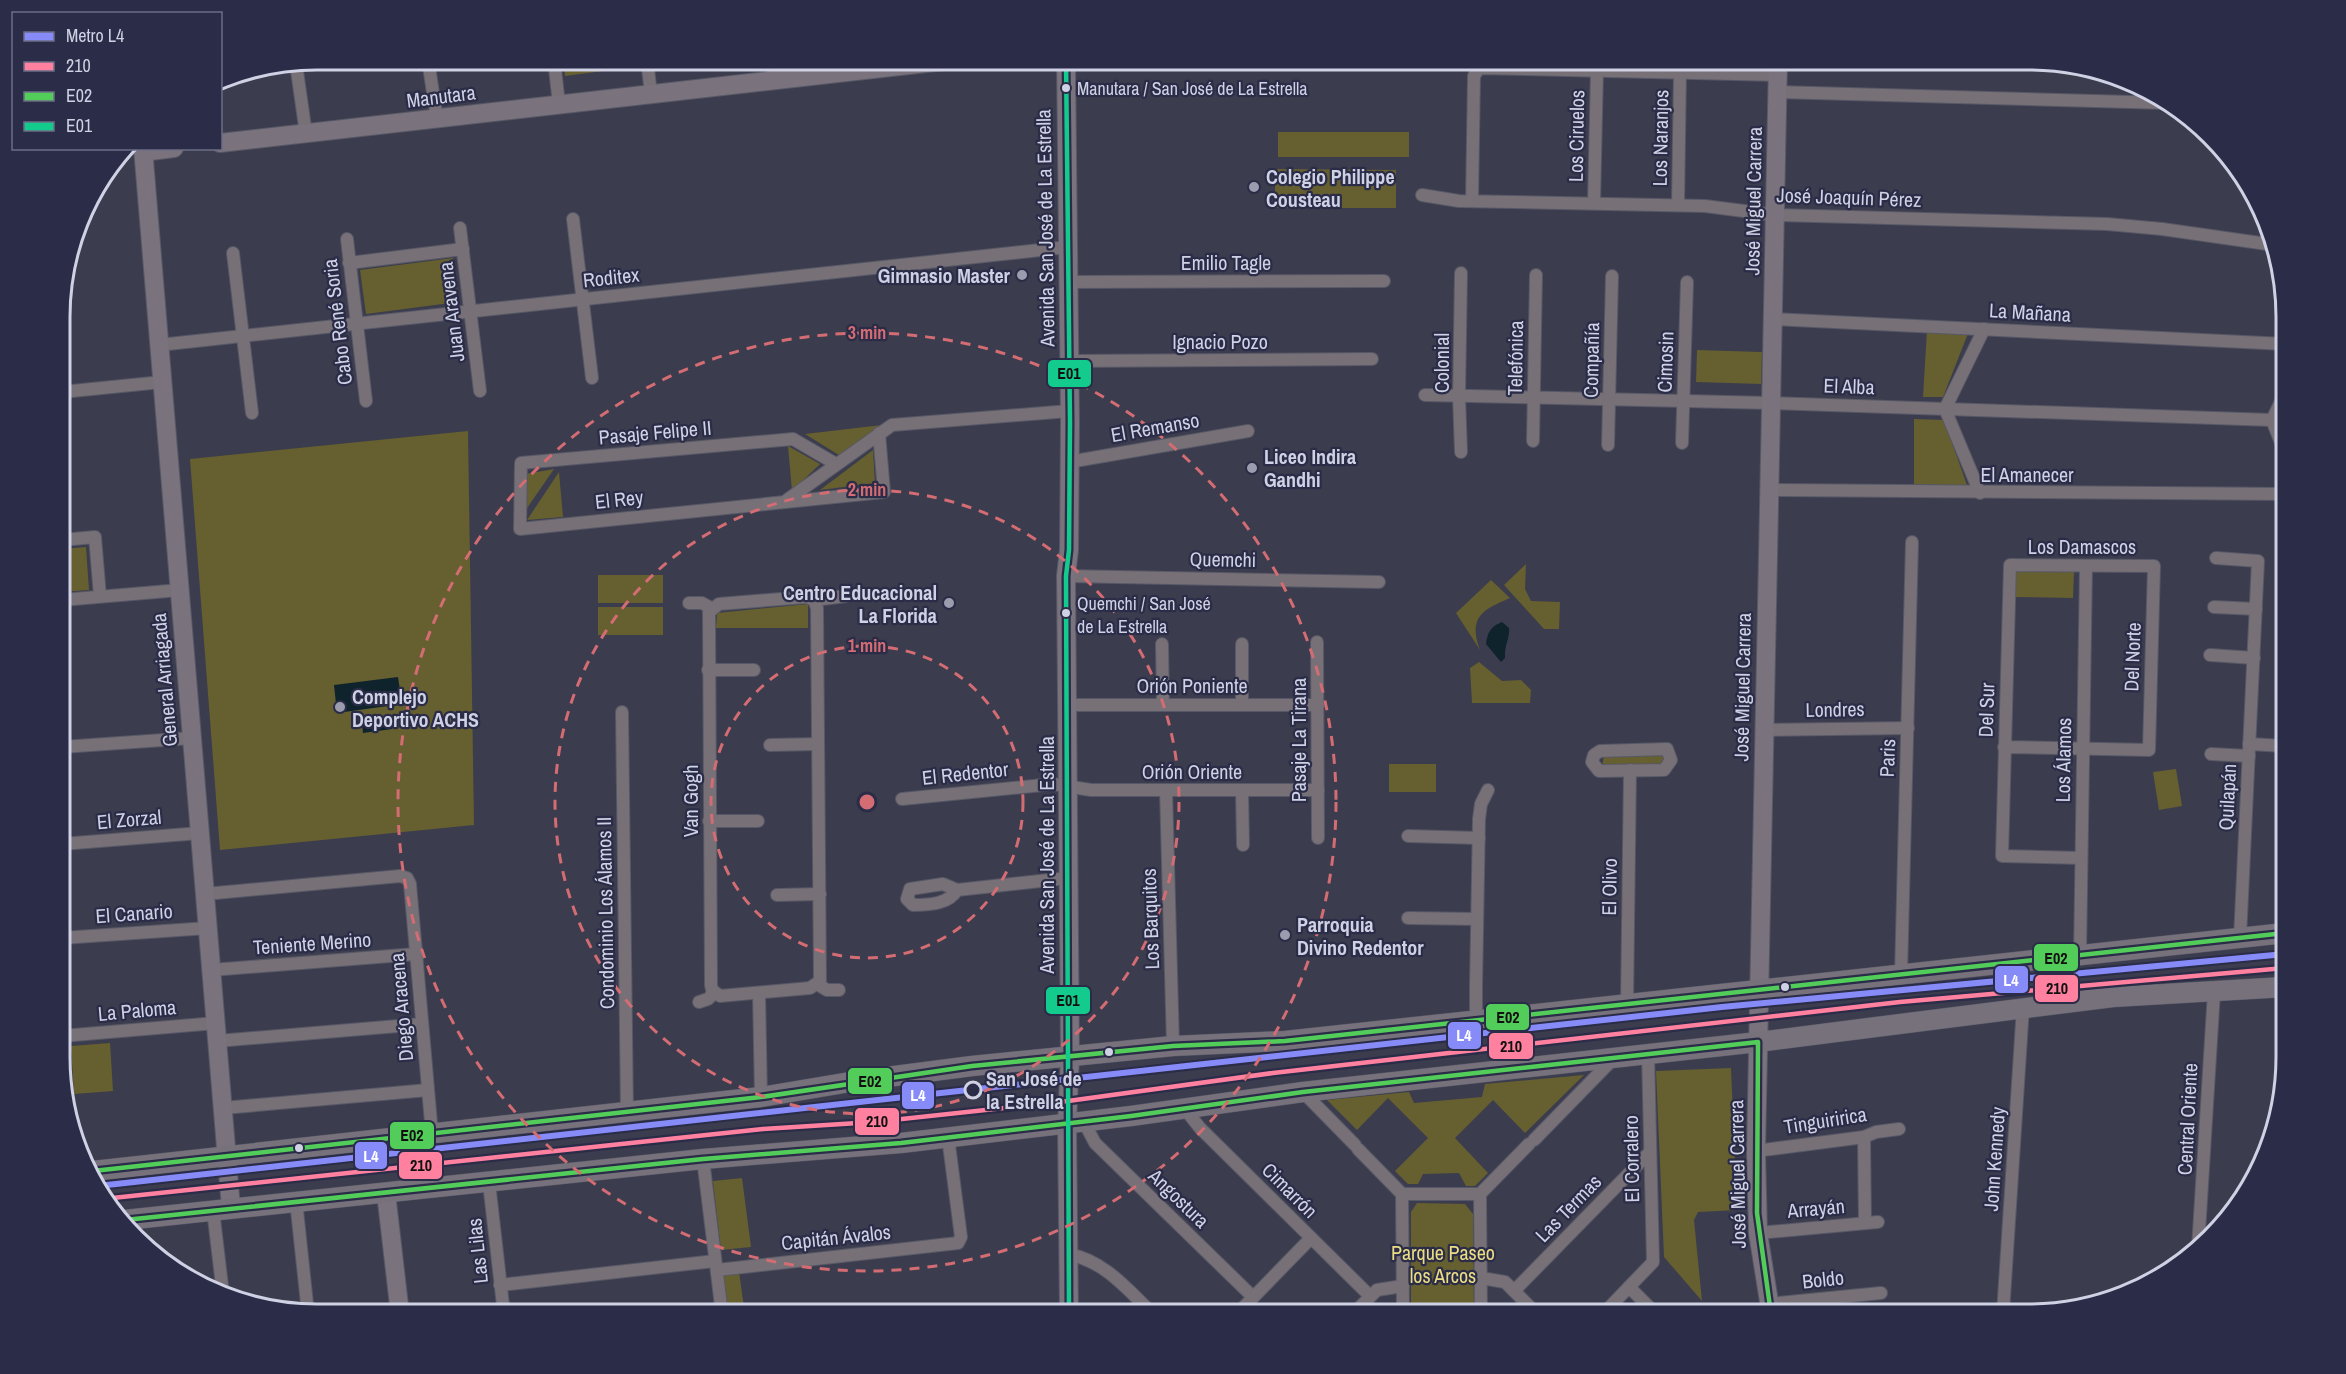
<svg xmlns="http://www.w3.org/2000/svg" width="2346" height="1374" font-family="'Archivo Narrow',sans-serif">
  <style>
    .green { fill: #665f30 }
    .water { fill: #0e232b }
    .lines { fill: none; stroke-linecap: round; stroke-linejoin: round }
    .street-casing { stroke: #575867; stroke-width: 14 }
    .secondary-casing { stroke: #575867; stroke-width: 20 }
    .primary-casing { stroke: #575867; stroke-width: 21 }
    .street { stroke: #777077; stroke-width: 12 }
    .secondary { stroke: #7a727c; stroke-width: 18 }
    .primary { stroke: #77717c; stroke-width: 20 }
    .bus-1-casing { stroke: #2a2c48; stroke-width: 9 }
    .bus-2-casing { stroke: #2a2c48; stroke-width: 9 }
    .bus-3-casing { stroke: #2a2c48; stroke-width: 9 }
    .bus-1 { stroke: #ff809f; stroke-width: 4.5 }
    .bus-2 { stroke: #53cd59; stroke-width: 4.5 }
    .bus-3 { stroke: #13cb8c; stroke-width: 4.5 }
    .metro-1-casing { stroke: #2a2c48; stroke-width: 10 }
    .metro-1 { stroke: #868bf8; stroke-width: 6 }
    .ring { fill: none; stroke: #d36c73; stroke-width: 3; stroke-dasharray: 10 8 }
    .bus-dot { fill: #cfd1e4; stroke: #2a2c48; stroke-width: 2 }
    .poi-dot { fill: #9b9daf; stroke: #2a2c48; stroke-width: 2 }
    .stop-dot { fill: #2a2c48; stroke: #cfd1e4; stroke-width: 3 }
    .labels { text-anchor: middle; dominant-baseline: central; stroke-width: 4.5; stroke-linejoin: round; paint-order: stroke }
    .bus-label { font-size: 18px; fill: #cfd1e4; stroke: #2a2c48; text-anchor: start }
    .street-label { font-size: 20px; fill: #cfd1e4; stroke: #2a2c48 }
    .poi-label { font-size: 20px; font-weight: bold; fill: #cfd1e4; stroke: #2a2c48; text-anchor: start }
    .stop-label { font-size: 20px; font-weight: bold; fill: #cfd1e4; stroke: #2a2c48; text-anchor: start }
    .park-label { font-size: 20px; fill: #ebdd84; stroke: #2a2c48 }
    .rim { fill: none; stroke: #cfd1e4; stroke-width: 3 }
    .centre { fill: #d36c73; stroke: #2a2c48; stroke-width: 3 }
    .ring-label { font-size: 18px; text-anchor: middle; font-weight: bold; fill: #d36c73; stroke: #2a2c48; stroke-width: 4.5; stroke-linejoin: round; paint-order: stroke }
    .line-badge { stroke: #2a2c48; stroke-width: 2 }
    .badge-label { font-size: 16px; text-anchor: middle; font-weight: bold; fill: #fff }
    .pale-badge-label { font-size: 16px; text-anchor: middle; font-weight: bold; fill: #111 }
  </style>
  <rect width="100%" height="100%" fill="#3b3c4d"/>
  <g class="green">
    <polygon points="563,60 640,60 641,66 565,76"/>
    <rect x="1278" y="132" width="131" height="25"/>
    <polygon points="1275,169 1396,170 1396,208 1275,208"/>
    <polygon points="453,258 458,302 366,314 360,270"/>
    <polygon points="1927,330 1969,331 1943,397 1923,397"/>
    <polygon points="1697,350 1762,352 1761,384 1696,382"/>
    <polygon points="1914,419 1944,420 1968,488 1914,485"/>
    <polygon points="882,425 842,457 805,434"/>
    <polygon points="468,431 474,825 220,850 190,459"/>
    <polygon points="788,446 820,464 792,491"/>
    <polygon points="873,450 875,483 820,490"/>
    <polygon points="554,469 523,514 526,474"/>
    <polygon points="559,472 563,517 527,520"/>
    <polygon points="86,547 89,590 62,592 62,549"/>
    <polygon points="1526,564 1525,589 1531,601 1560,602 1559,629 1544,629 1504,585"/>
    <polygon points="2016,570 2074,571 2073,598 2015,597"/>
    <rect x="598" y="575" width="65" height="28"/>
    <path d="M1491 580 1510 598C1482 610 1468 617 1480 650L1456 613Z"/>
    <polygon points="808,604 808,628 716,628 717,613"/>
    <rect x="598" y="607" width="65" height="28"/>
    <polygon points="1479,662 1502,681 1521,680 1531,690 1530,703 1472,703 1470,668"/>
    <polygon points="1664,753 1665,766 1602,767 1604,755"/>
    <rect x="1389" y="764" width="47" height="28"/>
    <polygon points="2176,769 2182,806 2159,810 2153,772"/>
    <polygon points="110,1043 113,1091 74,1094 71,1046"/>
    <polygon points="1731,1068 1737,1210 1698,1212 1694,1220 1702,1301 1664,1257 1656,1071"/>
    <polygon points="1584,1075 1525,1133 1493,1100 1455,1138 1488,1173 1475,1186 1466,1186 1459,1173 1423,1174 1418,1184 1408,1184 1395,1171 1428,1138 1388,1098 1357,1130 1327,1100 1409,1092 1414,1103 1482,1097 1485,1084"/>
    <polygon points="742,1178 751,1247 721,1250 713,1181"/>
    <polygon points="1417,1203 1465,1204 1473,1214 1474,1314 1411,1314 1411,1212"/>
    <polygon points="739,1272 745,1314 728,1314 723,1274"/>
  </g>
  <g class="water">
    <path d="M1502 622 1509 628C1510 639 1504 645 1505 658L1501 662 1486 644C1488 632 1490 627 1502 622Z"/>
    <polygon points="398,677 402,704 337,713 334,685"/>
    <polygon points="391,721 392,729 363,733 362,724"/>
  </g>
  <g class="lines">
    <defs>
      <g id="street">
        <polyline points="428,60 437,119"/>
        <polyline points="554,60 559,104"/>
        <polyline points="647,60 651,94"/>
        <polyline points="772,60 774,80"/>
        <polyline points="296,64 306,134"/>
        <polyline points="1777,92 2166,103"/>
        <polyline points="1422,195 1459,201 1705,206 1775,215 2107,224 2162,229 2274,245"/>
        <polyline points="1472,201 1474,76 1479,68 1778,75"/>
        <polyline points="1594,203 1597,70"/>
        <polyline points="1678,205 1680,72"/>
        <polyline points="573,219 592,378"/>
        <polyline points="460,228 480,391"/>
        <polyline points="347,239 366,401"/>
        <polyline points="233,253 252,413"/>
        <polyline points="349,263 463,249"/>
        <polyline points="1068,282 1384,281"/>
        <polyline points="1773,319 2285,344"/>
        <polyline points="159,345 1068,247"/>
        <polyline points="1069,361 1372,359"/>
        <polyline points="62,392 162,382"/>
        <polyline points="2285,393 2272,420 2285,453"/>
        <polyline points="1425,395 1771,403 2272,420"/>
        <polyline points="1533,441 1536,275"/>
        <polyline points="1682,443 1687,282"/>
        <polyline points="1608,445 1612,276"/>
        <polyline points="1461,452 1459,396 1461,273"/>
        <polyline points="1069,462 1248,431"/>
        <polyline points="836,464 793,439 521,463 520,529 884,492 879,433"/>
        <polyline points="1769,490 2285,494"/>
        <polyline points="1980,493 1945,409 1984,329"/>
        <polyline points="787,500 892,425 1069,411"/>
        <polyline points="62,540 95,537 100,596"/>
        <polyline points="2216,558 2258,561 2240,938"/>
        <polyline points="1066,576 1379,582"/>
        <polyline points="62,600 180,590"/>
        <polyline points="814,600 817,608 820,981 810,988 720,996 712,990 711,985 709,612 719,604 806,597 814,600 846,596"/>
        <polyline points="689,603 702,603 711,608"/>
        <polyline points="2214,607 2256,609"/>
        <polyline points="1317,642 1318,838"/>
        <polyline points="1162,644 1163,705"/>
        <polyline points="2210,655 2254,658"/>
        <polyline points="708,670 754,670"/>
        <polyline points="1067,705 1318,705"/>
        <polyline points="1242,705 1242,644"/>
        <polyline points="622,712 627,1113"/>
        <polyline points="1764,730 1908,728"/>
        <polyline points="2249,744 2285,746"/>
        <polyline points="770,745 818,744"/>
        <polyline points="62,747 192,738"/>
        <polyline points="2004,747 2149,750 2154,566 2010,565 2002,856 2081,858"/>
        <polygon points="1667,749 1671,760 1664,770 1599,771 1592,762 1594,755 1600,751"/>
        <polyline points="2211,754 2249,756"/>
        <polyline points="1166,790 1173,1046"/>
        <polyline points="1242,790 1243,845"/>
        <polyline points="902,799 1053,784 1091,790 1318,790"/>
        <polyline points="709,821 758,821"/>
        <polyline points="1408,836 1479,838"/>
        <polyline points="62,844 200,833"/>
        <path d="M957 890C949 904 929 905 913 905L907 899 910 889 943 884 957 890 1068 878"/>
        <polyline points="205,894 400,876 407,878 410,884 432,1134"/>
        <polyline points="777,895 820,894"/>
        <polyline points="1408,918 1477,919"/>
        <polyline points="62,938 208,928"/>
        <polyline points="2080,956 2086,566"/>
        <polyline points="211,970 416,954"/>
        <polyline points="1901,975 1912,542"/>
        <polyline points="817,984 827,990 839,990"/>
        <polyline points="759,993 761,1097"/>
        <polyline points="699,1002 708,999 714,993"/>
        <polyline points="1627,1004 1630,770"/>
        <polyline points="1479,1020 1476,1009 1476,986 1479,819 1481,804 1488,790"/>
        <polyline points="62,1036 216,1023"/>
        <polyline points="217,1041 422,1024"/>
        <polyline points="1303,1092 1355,1145"/>
        <polyline points="223,1108 428,1090"/>
        <polyline points="1185,1109 1200,1128 1370,1296"/>
        <polyline points="1084,1122 1095,1143 1253,1297"/>
        <polyline points="1864,1137 1865,1223"/>
        <polyline points="1534,1140 1614,1058"/>
        <polyline points="1358,1149 1402,1194 1403,1314"/>
        <polyline points="1756,1151 1864,1137 1876,1132 1899,1129"/>
        <polyline points="703,1159 722,1314"/>
        <polyline points="489,1183 504,1314"/>
        <polyline points="1402,1194 1480,1194"/>
        <polyline points="296,1201 308,1313"/>
        <polyline points="213,1210 223,1294"/>
        <polyline points="1758,1233 1878,1222"/>
        <polyline points="2198,1248 2214,992"/>
        <path d="M1068 1254C1105 1261 1127 1289 1153 1314"/>
        <polyline points="717,1270 958,1243 961,1237 948,1137"/>
        <polyline points="1481,1278 1505,1282 1537,1314"/>
        <polyline points="500,1285 715,1261"/>
        <polyline points="1629,1287 1656,1314"/>
        <polyline points="1514,1291 1650,1152"/>
        <polyline points="1769,1304 1881,1293"/>
        <polyline points="2003,1313 2023,1007"/>
        <polyline points="1237,1314 1311,1238"/>
        <polyline points="1353,1314 1377,1290 1403,1286"/>
        <polyline points="1481,1314 1480,1194 1529,1144"/>
        <polyline points="1603,1314 1653,1262 1648,1054"/>
      </g>
      <g id="secondary">
        <polyline points="1066,60 1070,422 1069,550 1066,576 1070,1056 1067,1124 1069,1314"/>
        <polyline points="220,143 953,60"/>
        <polyline points="143,148 231,1208"/>
        <polyline points="143,152 174,148"/>
        <polyline points="386,1193 400,1314"/>
        <polyline points="1771,1314 1758,1233 1756,1151 1778,60"/>
      </g>
      <g id="primary">
        <polyline points="93,1171 761,1097 856,1081 972,1066 1173,1046 1285,1041 2285,933"/>
        <polyline points="125,1220 703,1159 901,1143 1131,1116 1303,1092 1758,1042 2113,997 2285,987"/>
      </g>
    </defs>
    <use href="#street" class="street-casing"/>
    <use href="#secondary" class="secondary-casing"/>
    <use href="#primary" class="primary-casing"/>
    <use href="#street" class="street"/>
    <use href="#secondary" class="secondary"/>
    <use href="#primary" class="primary"/>
    <defs>
      <polyline id="bus-1" points="103,1199 763,1129 874,1122 1068,1101 1273,1073 1900,1002 2285,968"/>
      <g id="bus-2">
        <polyline points="93,1171 761,1097 972,1066 1173,1046 1285,1041 2285,933"/>
        <polyline points="125,1220 703,1159 901,1143 1131,1116 1303,1092 1758,1042 1757,1213 1771,1314"/>
      </g>
      <polyline id="bus-3" points="1066,60 1070,422 1069,550 1066,576 1069,1314"/>
    </defs>
    <use href="#bus-1" class="bus-1-casing"/>
    <use href="#bus-2" class="bus-2-casing"/>
    <use href="#bus-3" class="bus-3-casing"/>
    <use href="#bus-1" class="bus-1"/>
    <use href="#bus-2" class="bus-2"/>
    <use href="#bus-3" class="bus-3"/>
    <defs>
      <polyline id="metro-1" points="98,1186 1722,1007 2285,954"/>
    </defs>
    <use href="#metro-1" class="metro-1-casing"/>
    <use href="#metro-1" class="metro-1"/>
  </g>
  <g class="ring">
    <circle cx="867" cy="802" r="156"/>
    <circle cx="867" cy="802" r="312"/>
    <circle cx="867" cy="802" r="469"/>
  </g>
  <g class="bus-dot">
    <circle cx="1066" cy="88" r="5"/>
    <circle cx="1066" cy="613" r="5"/>
    <circle cx="1785" cy="987" r="5"/>
    <circle cx="1109" cy="1052" r="5"/>
    <circle cx="299" cy="1148" r="5"/>
  </g>
  <g class="poi-dot">
    <circle cx="1254" cy="187" r="6"/>
    <circle cx="1022" cy="275" r="6"/>
    <circle cx="1252" cy="468" r="6"/>
    <circle cx="949" cy="603" r="6"/>
    <circle cx="340" cy="707" r="6"/>
    <circle cx="1285" cy="935" r="6"/>
  </g>
  <circle class="stop-dot" cx="973" cy="1090" r="8"/>
  <g class="labels">
    <g class="bus-label">
      <text x="1077" y="88">Manutara / San José de La Estrella</text>
      <text x="1077" y="603">Quemchi / San José<tspan x="1077" dy="23">de La Estrella</tspan></text>
    </g>
    <g class="street-label">
      <text transform="translate(441 96) rotate(-7)">Manutara</text>
      <text transform="translate(1576 136) rotate(-89)">Los Ciruelos</text>
      <text transform="translate(1660 138) rotate(-89)">Los Naranjos</text>
      <text transform="translate(1849 197) rotate(2)">José Joaquín Pérez</text>
      <text transform="translate(1753 201) rotate(-89)">José Miguel Carrera</text>
      <text transform="translate(1045 228) rotate(-91)">Avenida San José de La Estrella</text>
      <text x="1226" y="262">Emilio Tagle</text>
      <text transform="translate(611 277) rotate(-6)">Roditex</text>
      <text transform="translate(451 312) rotate(-97)">Juan Aravena</text>
      <text transform="translate(2030 312) rotate(3)">La Mañana</text>
      <text transform="translate(337 322) rotate(-97)">Cabo René Soria</text>
      <text x="1220" y="341">Ignacio Pozo</text>
      <text transform="translate(1515 358) rotate(-89)">Telefónica</text>
      <text transform="translate(1591 360) rotate(-89)">Compañía</text>
      <text transform="translate(1665 362) rotate(-88)">Cimosin</text>
      <text transform="translate(1441 363) rotate(-90)">Colonial</text>
      <text transform="translate(1849 386) rotate(2)">El Alba</text>
      <text transform="translate(1155 427) rotate(-10)">El Remanso</text>
      <text transform="translate(655 432) rotate(-5)">Pasaje Felipe II</text>
      <text x="2027" y="474">El Amanecer</text>
      <text transform="translate(619 499) rotate(-6)">El Rey</text>
      <text x="2082" y="546">Los Damascos</text>
      <text transform="translate(1223 559) rotate(1)">Quemchi</text>
      <text transform="translate(2132 657) rotate(-88)">Del Norte</text>
      <text transform="translate(164 680) rotate(-95)">General Arriagada</text>
      <text x="1192" y="685">Orión Poniente</text>
      <text transform="translate(1742 687) rotate(-89)">José Miguel Carrera</text>
      <text transform="translate(1835 709) rotate(-1)">Londres</text>
      <text transform="translate(1986 710) rotate(-88)">Del Sur</text>
      <text transform="translate(1298 740) rotate(-90)">Pasaje La Tirana</text>
      <text transform="translate(1887 758) rotate(-88)">Paris</text>
      <text transform="translate(2063 760) rotate(-89)">Los Álamos</text>
      <text x="1192" y="771">Orión Oriente</text>
      <text transform="translate(965 773) rotate(-6)">El Redentor</text>
      <text transform="translate(2227 797) rotate(-87)">Quilapán</text>
      <text transform="translate(690 801) rotate(-90)">Van Gogh</text>
      <text transform="translate(129 819) rotate(-5)">El Zorzal</text>
      <text transform="translate(1046 855) rotate(-90)">Avenida San José de La Estrella</text>
      <text transform="translate(1609 887) rotate(-89)">El Olivo</text>
      <text transform="translate(134 913) rotate(-4)">El Canario</text>
      <text transform="translate(605 913) rotate(-91)">Condominio Los Álamos II</text>
      <text transform="translate(1150 919) rotate(-92)">Los Barquitos</text>
      <text transform="translate(312 943) rotate(-4)">Teniente Merino</text>
      <text transform="translate(401 1007) rotate(-95)">Diego Aracena</text>
      <text transform="translate(137 1010) rotate(-5)">La Paloma</text>
      <text transform="translate(2187 1119) rotate(-87)">Central Oriente</text>
      <text transform="translate(1825 1120) rotate(-9)">Tinguiririca</text>
      <text transform="translate(1631 1159) rotate(-91)">El Corralero</text>
      <text transform="translate(1994 1159) rotate(-86)">John Kennedy</text>
      <text transform="translate(1737 1174) rotate(-91)">José Miguel Carrera</text>
      <text transform="translate(1290 1190) rotate(45)">Cimarrón</text>
      <text transform="translate(1179 1198) rotate(44)">Angostura</text>
      <text transform="translate(1568 1208) rotate(-46)">Las Termas</text>
      <text transform="translate(1816 1208) rotate(-5)">Arrayán</text>
      <text transform="translate(836 1237) rotate(-6)">Capitán Ávalos</text>
      <text transform="translate(477 1251) rotate(-96)">Las Lilas</text>
      <text transform="translate(1823 1279) rotate(-6)">Boldo</text>
    </g>
    <g class="poi-label">
      <text x="1266" y="176">Colegio Philippe<tspan x="1266" dy="23">Cousteau</tspan></text>
      <text x="1010" y="275" text-anchor="end">Gimnasio Master</text>
      <text x="1264" y="456">Liceo Indira<tspan x="1264" dy="23">Gandhi</tspan></text>
      <text x="937" y="592" text-anchor="end">Centro Educacional<tspan x="937" dy="23">La Florida</tspan></text>
      <text x="352" y="696">Complejo<tspan x="352" dy="23">Deportivo ACHS</tspan></text>
      <text x="1297" y="924">Parroquia<tspan x="1297" dy="23">Divino Redentor</tspan></text>
    </g>
    <g class="stop-label">
      <text x="986" y="1078">San José de<tspan x="986" dy="23">la Estrella</tspan></text>
    </g>
    <g class="park-label">
      <text x="1443" y="1252">Parque Paseo<tspan x="1443" dy="23">los Arcos</tspan></text>
    </g>
  </g>
  <path d="M0 0H2346V1374H0ZM317 70H2029A247 247 0 0 1 2276 317V1057A247 247 0 0 1 2029 1304H317A247 247 0 0 1 70 1057V317A247 247 0 0 1 317 70Z" fill="#2a2c48" fill-rule="evenodd"/>
  <path class="rim" d="M317 70H2029A247 247 0 0 1 2276 317V1057A247 247 0 0 1 2029 1304H317A247 247 0 0 1 70 1057V317A247 247 0 0 1 317 70Z"/>
  <circle cx="867" cy="802" r="9" class="centre"/>
  <g class="ring-label">
    <text x="867" y="339">3 min</text>
    <text x="867" y="496">2 min</text>
    <text x="867" y="652">1 min</text>
  </g>
  <g class="line-badge">
    <rect x="1047" y="359" width="45" height="29" rx="6" fill="#13cb8c"/>
    <rect x="2033" y="943" width="46" height="29" rx="6" fill="#53cd59"/>
    <rect x="1994" y="965" width="35" height="29" rx="6" fill="#868bf8"/>
    <rect x="2034" y="974" width="45" height="29" rx="6" fill="#ff809f"/>
    <rect x="1045" y="986" width="46" height="29" rx="6" fill="#13cb8c"/>
    <rect x="1485" y="1003" width="45" height="28" rx="6" fill="#53cd59"/>
    <rect x="1447" y="1021" width="35" height="29" rx="6" fill="#868bf8"/>
    <rect x="1488" y="1032" width="46" height="28" rx="6" fill="#ff809f"/>
    <rect x="847" y="1067" width="46" height="28" rx="6" fill="#53cd59"/>
    <rect x="901" y="1081" width="34" height="29" rx="6" fill="#868bf8"/>
    <rect x="854" y="1107" width="46" height="29" rx="6" fill="#ff809f"/>
    <rect x="389" y="1121" width="46" height="29" rx="6" fill="#53cd59"/>
    <rect x="354" y="1141" width="34" height="29" rx="6" fill="#868bf8"/>
    <rect x="398" y="1151" width="45" height="29" rx="6" fill="#ff809f"/>
  </g>
  <g class="badge-label">
    <text x="2011" y="986">L4</text>
    <text x="1464" y="1041">L4</text>
    <text x="918" y="1101">L4</text>
    <text x="371" y="1162">L4</text>
  </g>
  <g class="pale-badge-label">
    <text x="1069" y="379">E01</text>
    <text x="2056" y="964">E02</text>
    <text x="2057" y="994">210</text>
    <text x="1068" y="1006">E01</text>
    <text x="1508" y="1023">E02</text>
    <text x="1511" y="1052">210</text>
    <text x="870" y="1087">E02</text>
    <text x="877" y="1127">210</text>
    <text x="412" y="1141">E02</text>
    <text x="421" y="1171">210</text>
  </g>
  <rect x="12" y="12" width="210" height="138" fill="#2a2c48" stroke="#6c6e86" stroke-width="1.5"/>
  <rect x="24" y="32" width="30" height="9" fill="#868bf8" stroke="#6c6e86" stroke-width="1.5"/>
  <text x="66" y="42" font-size="18" fill="#cfd1e4">Metro L4</text>
  <rect x="24" y="62" width="30" height="9" fill="#ff809f" stroke="#6c6e86" stroke-width="1.5"/>
  <text x="66" y="72" font-size="18" fill="#cfd1e4">210</text>
  <rect x="24" y="92" width="30" height="9" fill="#53cd59" stroke="#6c6e86" stroke-width="1.5"/>
  <text x="66" y="102" font-size="18" fill="#cfd1e4">E02</text>
  <rect x="24" y="122" width="30" height="9" fill="#13cb8c" stroke="#6c6e86" stroke-width="1.5"/>
  <text x="66" y="132" font-size="18" fill="#cfd1e4">E01</text>
</svg>
